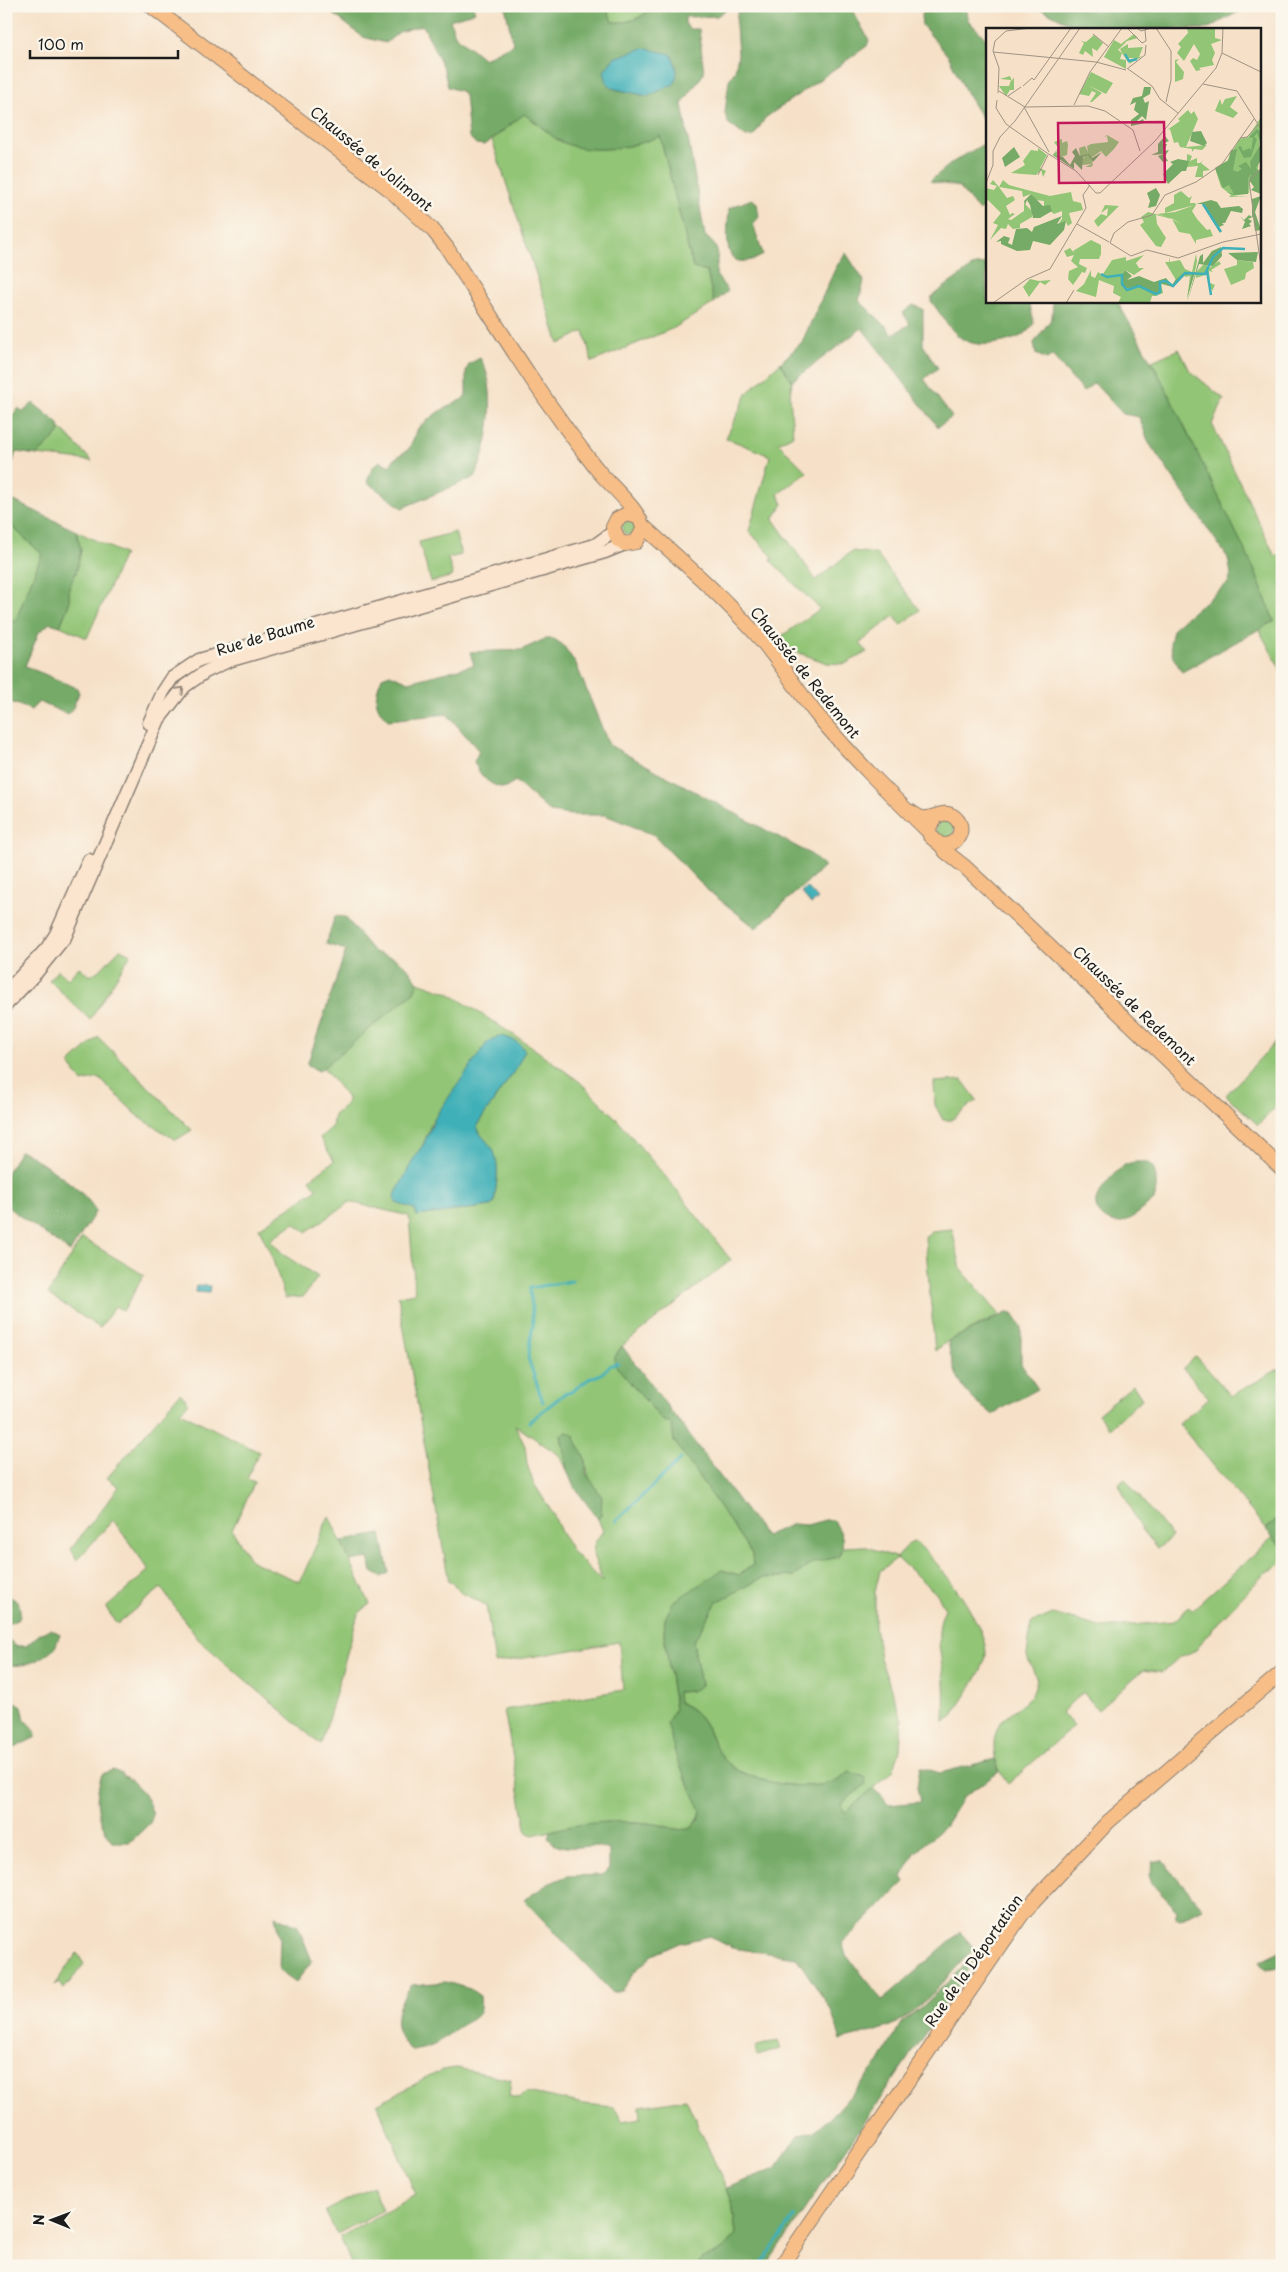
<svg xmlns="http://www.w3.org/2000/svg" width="1288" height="2272" font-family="'Playpen Sans',sans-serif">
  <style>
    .green { fill: #92c576; stroke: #577049; fill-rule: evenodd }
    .forest { fill: #75aa67; stroke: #486342; fill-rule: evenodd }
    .water { fill: #3fb0b8; stroke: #2e666a }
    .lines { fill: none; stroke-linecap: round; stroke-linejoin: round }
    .stream { stroke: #3fb0b8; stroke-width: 3 }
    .secondary-casing { stroke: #897e72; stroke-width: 15 }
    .primary-casing { stroke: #897e72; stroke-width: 16 }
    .secondary { stroke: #fce5cf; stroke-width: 12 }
    .primary { stroke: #f7be87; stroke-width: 14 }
    .oneway { stroke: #978b7e }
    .labels { text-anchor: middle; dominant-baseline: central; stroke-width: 5; stroke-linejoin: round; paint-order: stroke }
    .street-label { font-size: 15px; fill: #1c1c1c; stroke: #fbf7ec }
    .inset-river { fill: none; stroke: #3fb0b8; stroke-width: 2.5 }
    .inset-road { fill: none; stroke: #9f9283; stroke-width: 1 }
    .view { fill: #c2185b; fill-opacity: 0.15; stroke: #c2185b; stroke-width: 2.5 }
    .inset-edge { fill: none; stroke: #1c1c1c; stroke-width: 2.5 }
  </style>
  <rect width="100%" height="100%" fill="#fbf7ec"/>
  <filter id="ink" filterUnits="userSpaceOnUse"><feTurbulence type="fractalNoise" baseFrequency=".02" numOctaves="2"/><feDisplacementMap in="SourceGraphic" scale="10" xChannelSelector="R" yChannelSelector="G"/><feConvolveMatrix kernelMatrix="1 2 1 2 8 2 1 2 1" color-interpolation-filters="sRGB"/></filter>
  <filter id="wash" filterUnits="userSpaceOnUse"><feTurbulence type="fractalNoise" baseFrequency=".0096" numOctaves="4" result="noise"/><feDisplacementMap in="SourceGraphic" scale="20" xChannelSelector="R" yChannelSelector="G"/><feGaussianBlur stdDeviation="1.12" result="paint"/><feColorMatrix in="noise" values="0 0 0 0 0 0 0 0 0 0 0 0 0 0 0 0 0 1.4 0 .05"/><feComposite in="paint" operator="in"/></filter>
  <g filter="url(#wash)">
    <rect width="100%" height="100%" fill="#f6e1c8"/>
    <g class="green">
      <path d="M605 6H649V10C639 20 627 23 613 22Z"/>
      <path d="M524 114C534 120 548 134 555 137 589 154 627 150 660 135L693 268 707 272 714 303 674 328 592 362 584 331 559 344 492 140Z"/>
      <polygon points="1179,349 1190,371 1224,399 1212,424 1275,556 1282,553 1282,672 1258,628 1274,621 1256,574 1152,361"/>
      <polygon points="780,363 792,381 790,396 793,435 778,443 807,472 778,494 783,504 773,519 816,580 852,551 876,554 920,610 901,625 894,616 860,643 867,652 845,664 827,663 772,643 820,609 771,561 773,557 749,531 770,456 726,438 748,392"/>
      <polygon points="60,428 92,461 37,455 58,435"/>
      <circle cx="629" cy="528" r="7"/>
      <polygon points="6,521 42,554 15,622 6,615"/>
      <polygon points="76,531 124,554 87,638 60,626 69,604 69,586 76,573 81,550"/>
      <polygon points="455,532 461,555 448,558 453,576 431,582 419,542"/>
      <circle cx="945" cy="830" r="9"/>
      <polygon points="120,949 131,954 90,1020 49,980 58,970 68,979 79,967 90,976 101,969"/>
      <path d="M418 982 449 993 529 1045 580 1082 614 1116 670 1182 731 1260 622 1346 614 1358 672 1426 674 1441 752 1554 753 1565 739 1575 722 1570 665 1619 664 1634 675 1709 677 1760 701 1810C699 1818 697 1824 689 1828 678 1833 666 1825 655 1824 614 1817 573 1826 533 1835L527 1833 504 1710 623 1690 619 1642 495 1663 486 1605 460 1592 452 1582H449L398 1296 415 1293 409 1216 350 1202 306 1232 294 1223 270 1240 284 1255 318 1277 303 1297 285 1298 272 1257 259 1228 317 1189 310 1179 334 1161 320 1138 332 1127 334 1115 346 1105 347 1098 323 1067 414 992ZM515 1070 477 1125C478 1135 487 1140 491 1148 501 1163 496 1186 494 1203L490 1206 417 1216 414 1209 394 1197 423 1146 431 1124 460 1084ZM515 1425 559 1455 567 1470 561 1435 586 1461C586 1475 597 1499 601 1514L598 1519 603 1531C584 1554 597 1557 602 1582L573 1552 561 1532 553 1514 533 1482 527 1464 525 1446Z"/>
      <polygon points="1282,1035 1282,1101 1258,1125 1226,1095"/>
      <polygon points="98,1037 192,1130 176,1140 139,1117 99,1078 82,1082 69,1064"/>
      <polygon points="962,1080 977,1100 951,1120 943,1120 935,1105 934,1082"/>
      <polygon points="952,1229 961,1269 1000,1315 948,1341 935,1351 925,1237 931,1231"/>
      <polygon points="82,1238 144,1275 123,1311 115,1306 100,1328 48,1294"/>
      <polygon points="1196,1356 1231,1396 1282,1367 1282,1514 1266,1529 1179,1424 1209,1398 1183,1368"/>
      <polygon points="1133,1385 1142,1399 1109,1428 1098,1414"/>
      <polygon points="180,1393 189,1403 180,1412 259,1452 247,1479 255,1482 232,1530 251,1561 300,1582 329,1516 370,1604 358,1614 321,1745 198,1639 161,1588 117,1624 106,1608 149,1570 113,1520 77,1560 71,1549 119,1487 107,1478"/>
      <polygon points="1125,1479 1172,1537 1157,1549 1140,1528 1119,1484"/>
      <path d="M1273 1537 1282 1548V1562L1276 1568 1266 1572 1221 1619 1196 1650 1180 1657 1162 1672 1144 1669 1098 1710 1083 1692 1061 1712 1074 1726 1008 1784C995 1768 989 1744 999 1725 1005 1714 1021 1708 1029 1698 1033 1694 1035 1686 1037 1680L1027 1656 1031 1623 1053 1614 1103 1628 1174 1621 1189 1607 1192 1610Z"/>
      <path d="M914 1541C936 1557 994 1632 985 1660 979 1678 962 1700 952 1717L944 1722C944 1709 945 1695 944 1682 942 1656 933 1634 945 1609L938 1595 897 1558 880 1571 875 1592V1627L880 1658 902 1720 900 1750 893 1771 844 1814 841 1804 865 1784 849 1772C843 1776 836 1781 829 1783 802 1791 743 1782 724 1759 707 1737 708 1713 678 1702L676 1692 692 1691 701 1685 693 1642 717 1602 762 1578 795 1576 812 1563 838 1557 843 1547 864 1546 897 1558 909 1543Z"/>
      <polygon points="77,1953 84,1964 64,1989 59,1982 54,1985"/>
      <polygon points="778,2040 781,2049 758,2056 755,2047"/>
      <path d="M457 2068 511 2079 509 2096 518 2098 527 2092 584 2104 614 2107 622 2121 641 2118 640 2106 686 2099 732 2200 736 2234C731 2240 727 2247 721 2251 712 2258 704 2252 697 2266H352L340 2237 416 2195 377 2104 442 2070Z"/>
      <polygon points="373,2187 383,2210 337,2234 325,2211"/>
    </g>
    <g class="forest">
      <path d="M323 6H473L475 12 450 20 455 35 484 59 513 44 505 6H605L613 22C627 23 639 20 649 10V6H731L717 16 685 17V23L689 29H699L704 73 682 104 705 236C722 249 717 255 716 275L728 291 714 303 707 272 693 268 660 136C630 149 581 158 552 136 543 128 535 121 524 114L485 145 476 144 469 137 465 95 460 91 448 87 444 70 423 25 399 32 386 43 363 37ZM628 54 648 96 615 89 607 83 614 58Z"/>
      <polygon points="738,6 850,6 869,40 867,46 765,118 754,136 746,137 728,123 725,113 729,80 735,71 738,55 736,25"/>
      <polygon points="928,6 965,6 968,20 987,40 987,126 967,94 949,57 922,25 921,16"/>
      <polygon points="1035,6 1249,6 1207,29 1081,29"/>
      <polygon points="987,142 987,205 979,211 959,187 930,181 953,162"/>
      <path d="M752 199 757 203 759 217 753 224 763 254C759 259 752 260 745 261 720 265 729 223 729 208Z"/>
      <polygon points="846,253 864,281 859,301 885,325 892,335 910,324 903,313 913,305 923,309 923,345 938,368 924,379 952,417 938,427 862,328 792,381 780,363 802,342 836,267"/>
      <path d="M986 264 987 301H1029L1034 323C1026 336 1018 338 1003 342 959 351 955 333 931 301L932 296 975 265Z"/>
      <polygon points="1053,301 1117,301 1161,379 1254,569 1274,621 1182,672 1173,657 1170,643 1174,627 1228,583 1231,574 1228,558 1149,443 1139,417 1123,414 1094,383 1083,392 1052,355 1047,359 1036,354 1034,343 1052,318"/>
      <path d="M480 358C499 387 489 448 475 477L402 508 367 482 372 468 380 461 390 466 394 459 409 449 418 428 438 412 463 399 466 395V371L469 364Z"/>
      <polygon points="33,403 59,424 60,432 37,455 16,452 6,483 6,421 19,408 23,412"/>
      <polygon points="6,497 76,531 81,550 76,573 69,586 69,604 60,626 50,623 39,632 25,666 77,688 79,693 71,712 67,714 39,702 31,710 11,702 6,710 6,615 15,622 42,554 6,521"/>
      <path d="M545 639H554L563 645 576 664 609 745 812 855 824 867 756 928 706 889 654 835 605 815H571L550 812 515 781 506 788C489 786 481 777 474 762L479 751 447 714 388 720C373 705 374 697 382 677L390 674 409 682 416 680 474 665 470 652 521 650Z"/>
      <polygon points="335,916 345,917 374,952 394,958 407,967 418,982 414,992 319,1071 307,1065 346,950 326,944"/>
      <path d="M20 1151 27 1153C50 1170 81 1186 96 1211L70 1252 6 1206V1174Z"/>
      <path d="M1149 1162C1158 1171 1157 1188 1154 1200 1144 1208 1134 1219 1122 1222 1110 1226 1094 1214 1096 1201 1098 1191 1116 1170 1125 1165 1132 1161 1142 1162 1149 1162Z"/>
      <path d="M1007 1313 1013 1314 1021 1326V1364L1038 1389 992 1414C961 1393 954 1377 948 1341Z"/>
      <path d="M622 1346 765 1536 793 1524 807 1525 825 1520H833C843 1534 846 1542 838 1557L812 1563 795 1576 762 1578 717 1602 693 1642 701 1685 692 1691 677 1692 678 1702C709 1715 706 1736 724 1759 743 1782 802 1791 829 1783 836 1781 843 1776 849 1772L865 1777 866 1784 841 1804 845 1813 873 1788 889 1805 920 1802 917 1787 920 1767 940 1773 995 1759 999 1772 963 1797 945 1826 915 1853 902 1877 905 1882 842 1943 846 1955 883 2000 960 1932 974 1948C952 1971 930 2001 903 2019 886 2031 861 2034 841 2040L830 2008 796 1957 732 1948 709 1936 680 1943 653 1955 634 1972 621 1991 613 1993 524 1900 548 1884 567 1876 603 1875 609 1868V1850C604 1849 599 1846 594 1846 578 1846 560 1852 548 1838L550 1831C583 1822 620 1819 655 1824 666 1825 677 1833 689 1828 697 1825 700 1818 701 1810L677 1760 667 1723 675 1709 664 1634 665 1619 673 1602 722 1570 739 1575 753 1565 752 1554 674 1441 672 1426 669 1422 663 1421 615 1365 614 1358Z"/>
      <polygon points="567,1432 573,1434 586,1461 586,1473 602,1497 601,1514 598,1519 573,1485 567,1470 561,1435"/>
      <polygon points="1282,1514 1282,1548 1266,1529"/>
      <polygon points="381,1534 389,1573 381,1577 372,1572 369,1558 350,1561 341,1541"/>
      <path d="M6 1596C19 1599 22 1607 19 1619L6 1625Z"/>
      <path d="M51 1629 60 1634C58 1638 57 1645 54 1649 42 1660 22 1669 6 1664V1636L15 1646H26L41 1633Z"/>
      <polygon points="13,1700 22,1706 25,1720 35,1731 36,1737 14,1748 6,1746 6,1703"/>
      <path d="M113 1770C134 1778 147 1794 153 1815L150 1823 130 1842H112C97 1818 93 1801 102 1774Z"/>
      <polygon points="1162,1860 1203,1908 1180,1920 1176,1918 1178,1911 1152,1884 1149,1875 1153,1862"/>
      <polygon points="275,1916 298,1926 312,1961 296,1982 279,1970 280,1939"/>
      <path d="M984 1947 766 2266H697C704 2252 712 2258 721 2251 727 2247 731 2240 736 2234L732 2200 727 2188 775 2168 798 2136 814 2131 829 2120 880 2062 901 2023 921 2008Z"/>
      <polygon points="1282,1950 1282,1966 1266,1969 1259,1961"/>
      <path d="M446 1982 470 1989 480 1996C483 2019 472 2018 457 2028 436 2043 440 2046 412 2051 389 2031 394 2007 412 1985Z"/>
    </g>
    <g class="water">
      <path d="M643 48 671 54C677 65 679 72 674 84L648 96 615 89 607 83 604 71 614 58Z"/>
      <polygon points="807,887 818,899 811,904 801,892"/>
      <path d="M498 1036C508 1036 520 1042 525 1051L515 1070 477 1125C478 1135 487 1140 492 1148 501 1163 496 1186 494 1203L490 1206 417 1216 414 1209 396 1203 394 1197 415 1156 423 1145 437 1114 487 1043Z"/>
      <polygon points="196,1285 210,1286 209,1293 195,1292"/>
    </g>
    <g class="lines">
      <g class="stream">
        <polyline points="543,1402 528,1358 533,1324 530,1288 572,1281"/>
        <polyline points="529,1422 564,1394 571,1392 589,1379 601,1374 611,1365 618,1363"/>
        <polyline points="616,1521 681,1459"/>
        <polyline points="760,2266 795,2216"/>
      </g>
    </g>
  </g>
  <g filter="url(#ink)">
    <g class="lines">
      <defs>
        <g id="secondary">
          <polyline points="149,723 163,692 172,678 199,660 595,545 613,532"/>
          <polyline points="6,992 47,948 56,934 89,860"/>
          <polyline points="6,1005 36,973 65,937 159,719 185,686 205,672 228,661 605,552 625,544"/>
        </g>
        <g id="primary">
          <path d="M151 6 389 189 432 229 447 248C495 322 541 398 596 468 607 483 643 512 643 530L636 542 625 544 618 540 613 527 617 519 627 514 638 517"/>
          <path d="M643 526C682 561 721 595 756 634 779 659 796 690 818 716 852 757 891 795 929 832"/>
          <path d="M911 812C914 814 918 817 922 818 933 820 943 809 953 816 969 827 957 847 941 845L930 836 929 827 937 816"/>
          <polyline points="941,845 946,852 965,867 1029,927 1282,1169"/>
          <polyline points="781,2266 1023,1913 1108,1822 1282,1672"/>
        </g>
      </defs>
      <use href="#secondary" class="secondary-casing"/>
      <use href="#primary" class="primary-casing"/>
      <use href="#secondary" class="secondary"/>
      <use href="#primary" class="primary"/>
    </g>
    <defs><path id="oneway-chevron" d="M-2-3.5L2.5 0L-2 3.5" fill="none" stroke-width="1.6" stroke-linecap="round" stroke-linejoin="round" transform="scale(1.25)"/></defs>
    <use class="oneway" href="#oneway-chevron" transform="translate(181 690) rotate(-46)"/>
  </g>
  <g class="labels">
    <g class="street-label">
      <text transform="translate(372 158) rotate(40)">Chaussée de Jolimont</text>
      <text transform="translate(265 635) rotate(-17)">Rue de Baume</text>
      <text transform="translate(806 672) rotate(51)">Chaussée de Redemont</text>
      <text transform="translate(1135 1005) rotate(44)">Chaussée de Redemont</text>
      <text transform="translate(973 1960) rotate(-55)">Rue de la Déportation</text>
    </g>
  </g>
  <g transform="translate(986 28)">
    <rect width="275" height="275" fill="#f6e1c8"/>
    <path d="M201 0H229V10L236 12 225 16 229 25 226 32 228 37 213 40 215 42 210 43 204 33 207 30 211 32 214 26 208 16 198 33 191 25 195 19 192 16 202 5ZM148 6 152 10 141 13 132 22 136 25 134 21 142 16V20L157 19 153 29 157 28 143 36 144 32 150 30H142V34L136 25 134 31 140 32V41L118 29 128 12 135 16ZM108 7 117 15 111 23 106 20 107 29 99 23 97 27 93 25 98 15 95 13 100 14ZM193 31 190 34 198 44 197 51 189 54V32ZM105 44 127 55 120 66 102 57 116 65 106 74H104L110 65 106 63 103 68 93 66ZM24 48 26 53 28 49V62H24L20 68 13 58H23L25 52 14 51ZM251 68 244 79 252 85 247 90 229 83 234 71 236 77 239 71ZM202 82 205 86 208 83 212 91 200 119 221 117 216 122 208 121 206 124V121L194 119 192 114 188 115 184 101 181 102 194 93 192 91ZM275 89 272 143 264 147 263 165 247 168H264L243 169 245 167 235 159 229 140 242 132 253 111 262 109ZM121 107 133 114 128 121 120 129 115 123 105 130 107 137 105 139H99L106 136 97 137 94 134 99 128H94L93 120 99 118 102 124 101 118 105 116 122 114 121 108 118 109ZM76 111V115L81 113 82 117 81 127 72 130 67 127 73 121 68 114ZM52 120 61 127 54 140 60 143 57 149 55 142 50 147 25 145 39 137 37 133 45 122 52 123ZM201 126 206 128 204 133 211 130V135H214L217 132 215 135 224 142 217 143V149H209L212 138 201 139ZM7 152 13 159 17 152 23 157 64 168 85 164 87 173 95 175 97 182 83 185 86 195 82 198 80 194 72 197 76 191V183L68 186 58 178V173L49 172 45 166 37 169 36 163 13 159 21 170 27 168 29 172 20 178 24 187 26 185 29 186 22 191 25 192 38 183V175L46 183V189L34 196V200L27 201 22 196 20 201 15 200 4 212 12 197 7 195 15 185 2 172 0 174V160L8 162 11 158 4 156ZM195 163 203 170 206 168 204 173V175H209L210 177 206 183 211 191 221 202 224 201 227 208 210 212V216L204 206 193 204 186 191 170 187 171 196 180 210 175 219 170 218 154 197 158 194 155 189 162 184 184 190 196 197 187 191 171 186 189 184 209 177 179 185V180L188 175V167ZM119 177 133 178 112 199 108 193 115 186 121 188 122 180 115 185ZM105 212 115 217V226L113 231H94L93 236 101 240 99 245 96 244 87 257 82 251 83 243 92 239 85 233 88 227 81 229 78 223 84 220 89 226 87 223ZM210 226 211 233 210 239 201 272 204 248 199 249 198 245 190 252 179 234H183L184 229V234L194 232 199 241 206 244ZM158 227 150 235 153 240H158L148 247 139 242 136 256 141 262 153 258 169 267 176 263 173 258 174 254H178L187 259 175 256 177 265 170 268H166L164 275H132L135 269 127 265 128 258 113 252 110 269 90 263 98 256 105 242V248L109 250 112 244 121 250 117 246 126 232 140 229V233ZM251 232 267 234 268 240 260 245 259 251 245 257 238 241 251 237ZM233 233 235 236 225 242 227 244 223 243 224 255 229 257 226 263 224 258 222 246 210 250V244L219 235 223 240ZM44 251 53 253 65 252 59 257 54 254 43 269 37 259Z" fill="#92c576"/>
    <path d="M165 59 164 66 157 70 159 75 163 73 160 92 156 88 149 95 157 91 159 95 145 98V92L153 86 148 82 150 74 144 77 147 70 156 68 158 59ZM271 101 275 104V115L271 105 268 109 271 111 265 129 258 130 252 119 255 118 257 123 264 120 265 123 267 110 263 109ZM215 103 221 115 218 118 204 113 206 104ZM179 108 183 113 176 116H181L178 123 183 122 179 128 182 133 177 134 172 128 178 126 165 127 172 124V116ZM275 116V132L270 140 272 143 275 141V166L265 162 268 159 263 152 265 146 262 151V166L248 167 240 164 248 166 243 157 237 160 229 140 242 133 245 122 251 121 247 142 251 144 256 141 252 138 260 134 265 141 264 134ZM28 119 34 129 19 139 16 130ZM72 120 68 127 77 129 84 137 89 128 86 124 90 120 94 128 103 126 106 130 116 124 107 134 102 127 97 129 96 142 88 134V141L67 127ZM192 131 203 133 200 143H196L182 156 177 146 187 136 184 134ZM170 160 174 167 170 178 162 180 164 173 161 165ZM45 166 57 178 64 177 66 183 54 190H47L44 177 41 172 39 177 38 173ZM275 168 269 184 275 202 269 203 267 189 262 191 266 193 263 196 265 198 256 201 259 194 254 188 258 192 263 187 266 189V171ZM225 172 231 174 235 180 253 178 257 181 256 185 245 183 239 195H236L238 197 233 199 234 205 216 176H210ZM76 188 71 196 80 193 78 202 64 217 47 213 44 222 31 223 15 216V213L10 214 18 208 24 210 22 215 26 217 30 201 41 200 46 204 48 199ZM235 219 236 228 227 238 213 236 201 275 214 228 217 226V235L226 223ZM272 224 270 234 251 232 242 225ZM139 242 146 248 141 252 153 248 168 254 180 250 186 257 190 251 199 244H209L201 270 206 246 199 247 187 259 174 255 176 264 168 267 153 258 139 261 135 250Z" fill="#75aa67"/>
    <path class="inset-river" d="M139 26 143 33 151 31M217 176 235 204M221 243 225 267M115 246 121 249 136 247V256L141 262 153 258 170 266 174 264V254L180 253 187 258 199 245 219 246 227 229 237 220 259 221"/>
    <path class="inset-road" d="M141 0 156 15 160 13 159 2M151 0 155 3 165 0M170 0 185 23V52L180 74M107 6 123 19M7 24 110 34 140 42M236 25 275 44M141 41 159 27 160 17M142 41 166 58 174 71 192 85M217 56 251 63 275 101M37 58 46 50 48 52 85 0M13 63 39 79 102 78 119 83 147 102 154 123M12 65 13 40 7 23 9 13 20 3 45 0M22 68 35 59M11 72 10 80 20 96 61 125M88 77 104 44 136 0M38 79 63 124M268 91 236 136 210 154 179 167 166 187 142 194 128 205 124 215 145 228 161 222 192 230 237 214 275 206M254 110 261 109 272 97M61 125 90 143 110 165H114L169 113 230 40 236 25 237 0M275 140 263 153 275 239M52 147 62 127M0 155 7 137V123L14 109 29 93 94 0M91 196 123 214M7 275 41 251 64 241 100 180 97 167 104 157M80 275 88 262"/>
    <path class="view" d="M178 94 179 154 73 155 72 95Z"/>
    <rect width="275" height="275" class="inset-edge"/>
  </g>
  <rect width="1288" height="2272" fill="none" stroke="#fbf7ec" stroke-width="25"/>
  <g transform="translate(52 2220) rotate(271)" stroke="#fbf7ec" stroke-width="4" paint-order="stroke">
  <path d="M0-4L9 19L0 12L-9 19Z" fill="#1c1c1c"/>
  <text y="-8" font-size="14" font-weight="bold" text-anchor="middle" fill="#1c1c1c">N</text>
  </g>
  <path d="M30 50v8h148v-8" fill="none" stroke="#1c1c1c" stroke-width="2.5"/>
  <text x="38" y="50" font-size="15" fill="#1c1c1c" stroke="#fbf7ec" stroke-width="4" paint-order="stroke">100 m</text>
</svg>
